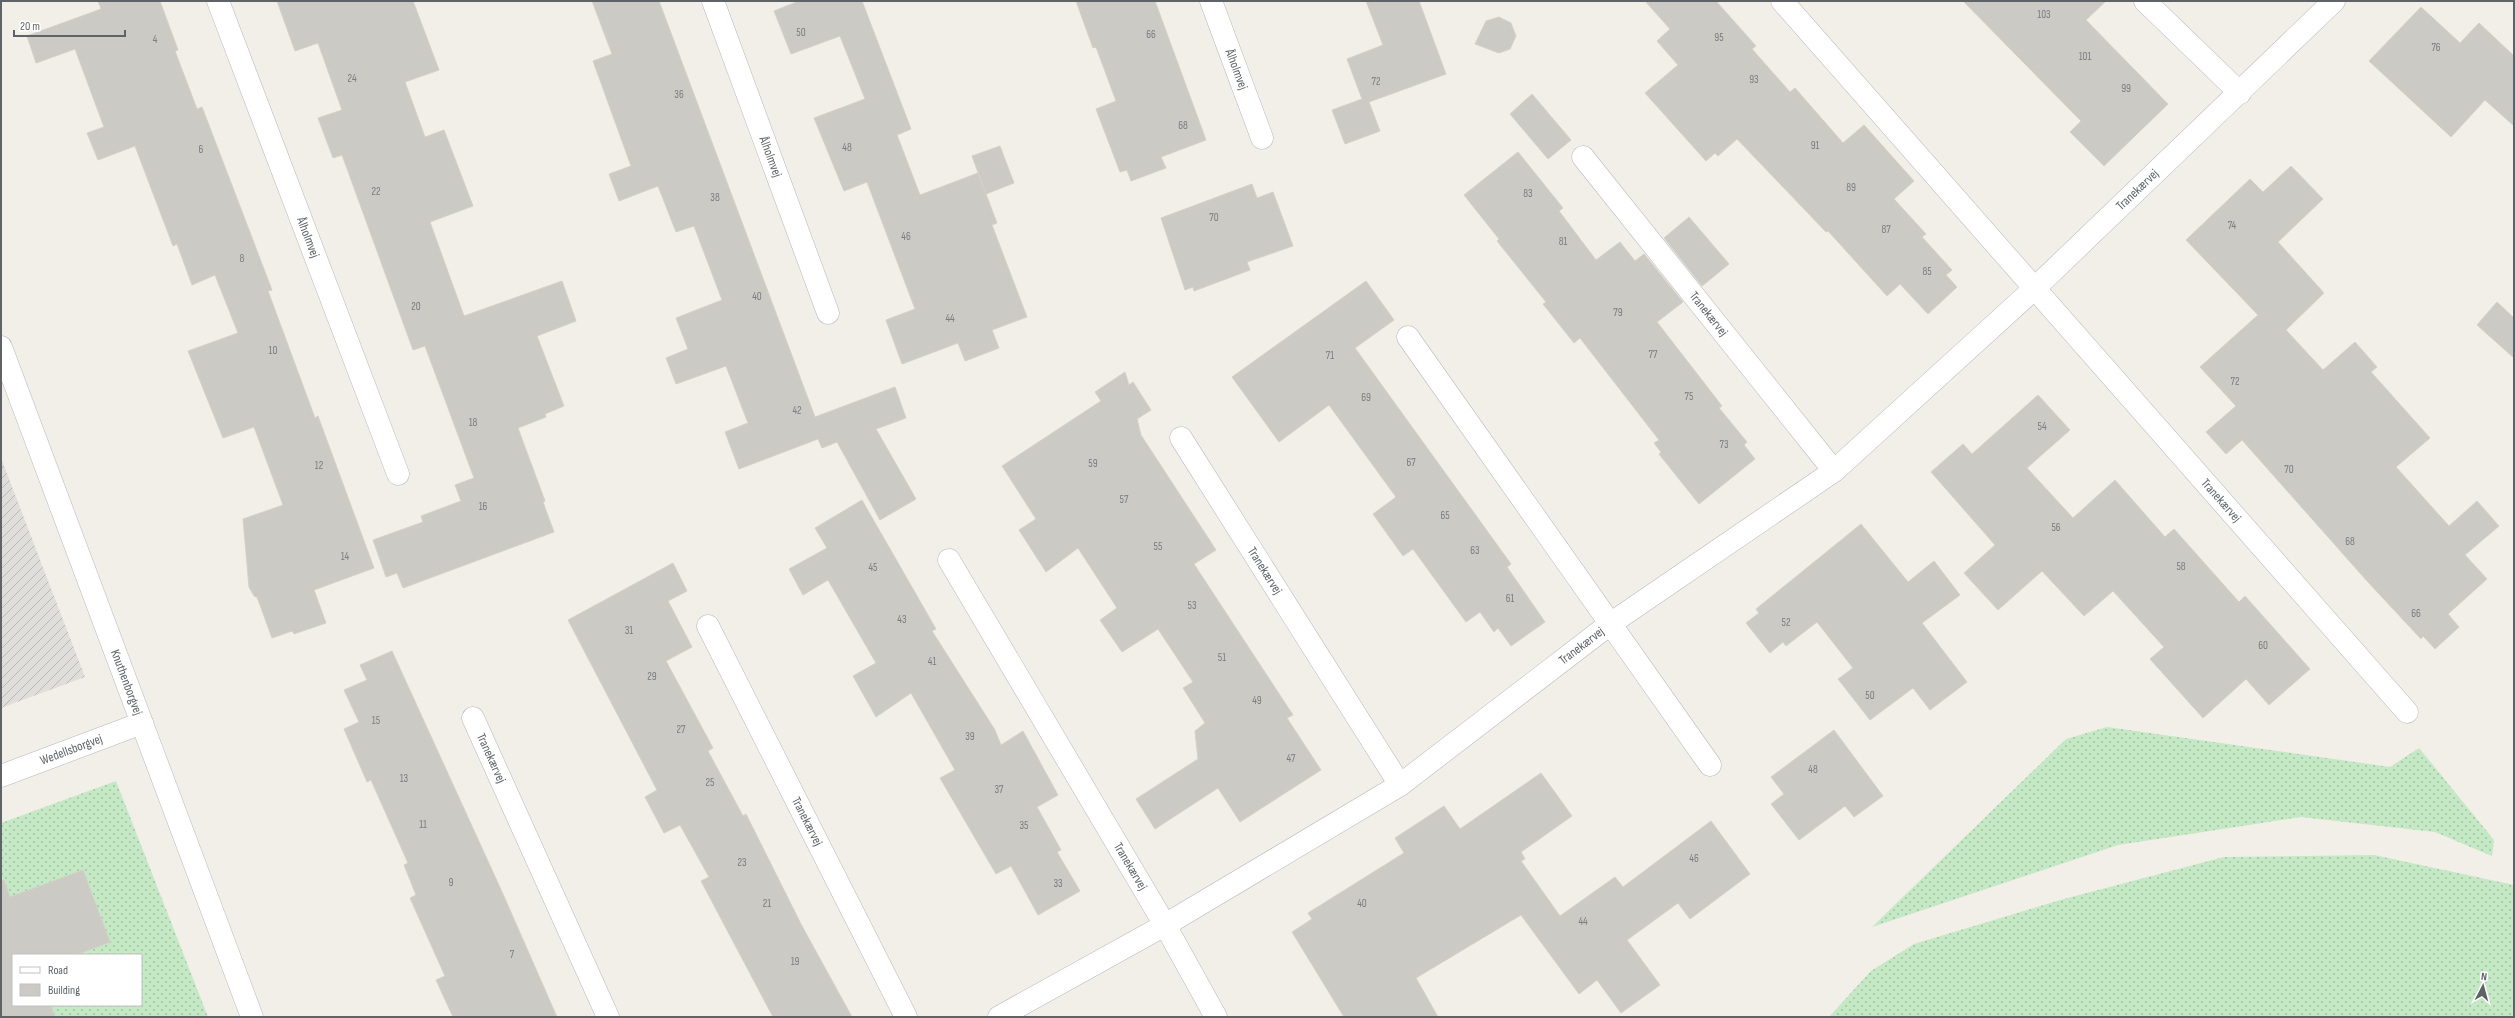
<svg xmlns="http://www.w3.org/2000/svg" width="2515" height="1018" font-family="'Sofia Sans Condensed',sans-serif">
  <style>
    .industrial { fill: url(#industrial-furrows) }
    .grass { fill: url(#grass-dots); fill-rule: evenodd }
    .building { fill: #cccac5; stroke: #d6d1c6 }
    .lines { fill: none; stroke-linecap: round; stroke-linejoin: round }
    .street-casing { stroke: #b5b8bc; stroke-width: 23 }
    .street { stroke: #fff; stroke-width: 22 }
    .labels { text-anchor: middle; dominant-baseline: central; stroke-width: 4; stroke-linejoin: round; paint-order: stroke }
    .number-label { font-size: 11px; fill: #7a7d7f }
    .street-label { font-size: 13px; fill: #5f6368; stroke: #fff }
  </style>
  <defs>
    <pattern id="industrial-furrows" width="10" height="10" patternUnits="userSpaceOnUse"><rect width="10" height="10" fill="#e0deda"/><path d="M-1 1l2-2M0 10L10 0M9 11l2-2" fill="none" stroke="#b9b8b5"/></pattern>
    <pattern id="grass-dots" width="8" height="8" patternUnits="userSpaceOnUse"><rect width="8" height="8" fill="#c5e8c5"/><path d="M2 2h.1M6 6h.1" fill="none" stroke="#a3c0a4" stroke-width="1.8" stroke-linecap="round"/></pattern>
  </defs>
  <rect width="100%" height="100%" fill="#f1efe8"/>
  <polygon class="industrial" points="1,458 85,677 1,708"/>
  <g class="grass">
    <polygon points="2107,727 2390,767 2419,748 2494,840 2492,856 2435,832 2301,817 2118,845 1872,927 2066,739"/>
    <path d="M116 781 208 1017H1V823ZM13 955H141V1005H13Z"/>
    <polygon points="2374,855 2514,885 2514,1017 1829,1017 1871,971 1914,944 2064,899 2224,857"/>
  </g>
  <g class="building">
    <polygon points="98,1 160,1 178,50 175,51 197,109 202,107 243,214 272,290 268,291 315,418 318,416 374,568 314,590 326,623 294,634 292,631 272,638 257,597 254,596 249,587 243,519 283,505 254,427 223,438 188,351 238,333 215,275 192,285 177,244 173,246 135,146 98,160 87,133 104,127 75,49 36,63 27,36 101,9"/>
    <polygon points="277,1 413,1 439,70 405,82 425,137 444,130 473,206 430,222 464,316 562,281 576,321 537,336 564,406 545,414 546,417 518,428 545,501 543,502 554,532 403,588 397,573 386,577 373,540 423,522 421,516 461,501 455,485 474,478 425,346 413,350 342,155 333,158 318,118 342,110 318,43 295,51"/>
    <polygon points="592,1 659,1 815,417 895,387 906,418 876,429 916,499 880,520 837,442 822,448 818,439 739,469 725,432 748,423 726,366 676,384 666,358 688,349 676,318 722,300 694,226 676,232 658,186 619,201 609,174 631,166 593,61 612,54"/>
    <polygon points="799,1 862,1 911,129 897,135 920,195 978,173 997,223 992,225 1027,317 992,330 999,348 965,361 958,343 902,364 886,320 915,309 867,182 844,191 814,118 865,99 840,36 791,54 774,11"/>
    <polygon points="1076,1 1155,1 1206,140 1161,157 1166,168 1131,181 1127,170 1120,172 1096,109 1116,101 1096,47 1093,48"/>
    <polygon points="1366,1 1419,1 1446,74 1369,102 1380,131 1345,144 1332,110 1362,99 1347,59 1383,45"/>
    <polygon points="1645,1 1716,1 1756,46 1752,49 1790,92 1795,88 1843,143 1864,125 1914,181 1894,199 1926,234 1922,237 1952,270 1946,275 1957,287 1928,314 1900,284 1887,296 1828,231 1826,232 1737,139 1718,156 1715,153 1706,161 1645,93 1678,65 1657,41 1670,29"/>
    <polygon points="1963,1 2106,1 2086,20 2168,104 2104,166 2070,132 2081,121"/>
    <polygon points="2421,7 2460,43 2479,23 2514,56 2514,126 2485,100 2451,137 2369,61"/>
    <polygon points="1499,17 1511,23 1516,36 1510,49 1499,53 1475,44 1486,21"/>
    <polygon points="1532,94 1571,140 1548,159 1510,114"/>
    <polygon points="1000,146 1014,183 986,194 972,156"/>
    <polygon points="1518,152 1563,208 1559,211 1596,260 1620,242 1635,261 1644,254 1683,302 1657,322 1722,406 1719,408 1747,442 1744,445 1755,459 1699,504 1659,454 1661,452 1654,443 1659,440 1580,338 1574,343 1543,304 1546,302 1497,241 1499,239 1464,195"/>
    <polygon points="2291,166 2323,199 2278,242 2324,293 2286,330 2323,370 2355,342 2377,367 2371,372 2430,438 2396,467 2449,526 2477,501 2499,526 2465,555 2487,579 2448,614 2459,627 2435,649 2423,636 2421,639 2367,581 2242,440 2226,454 2206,432 2236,406 2200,367 2258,315 2186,240 2250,179 2263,192"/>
    <polygon points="1252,184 1257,198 1273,192 1293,246 1247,262 1250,270 1194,291 1193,287 1185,290 1161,218"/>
    <polygon points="1689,217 1729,264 1702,286 1664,238"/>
    <polygon points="1366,281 1394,320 1355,348 1511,564 1507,567 1545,622 1511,646 1498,628 1494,632 1480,612 1466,622 1413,549 1403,556 1373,514 1396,497 1329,405 1279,442 1232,377"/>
    <polygon points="2497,302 2514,318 2514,358 2477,325"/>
    <polygon points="1125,372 1129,385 1133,382 1151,410 1137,419 1141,435 1216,550 1194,564 1293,715 1287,718 1321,770 1240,822 1218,788 1155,829 1136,799 1198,759 1195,731 1205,723 1183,688 1193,682 1158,629 1122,652 1100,620 1117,608 1078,548 1046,572 1019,530 1036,519 1002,466 1101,401 1095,392"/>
    <polygon points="2038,395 2070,430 2027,468 2073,518 2115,480 2165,537 2174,529 2239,602 2245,596 2310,669 2269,705 2246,679 2203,718 2150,659 2164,647 2113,591 2084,616 2042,571 1998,610 1964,573 1995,545 1931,472 1963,444 1972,454"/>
    <polygon points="862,500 936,629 932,631 995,730 1001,745 1023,731 1058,795 1037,807 1061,850 1057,852 1080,891 1038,915 1011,866 996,874 940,778 955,770 911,693 876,717 853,676 876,663 828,580 803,595 789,569 827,548 815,528"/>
    <polygon points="1861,524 1908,582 1934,561 1960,595 1922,623 1967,682 1930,710 1913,688 1870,720 1838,679 1853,668 1817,622 1786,646 1783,642 1770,653 1746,623 1759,613 1756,609"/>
    <polygon points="673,563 687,591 668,601 692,647 666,661 713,748 708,751 743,816 746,814 802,926 852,1017 773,1017 701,881 709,877 680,825 664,833 645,797 657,790 568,620"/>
    <polygon points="392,651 503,894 557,1017 453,1017 436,980 445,976 410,898 416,895 404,865 408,863 371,780 367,782 344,729 359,722 344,690 367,680 360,665"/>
    <polygon points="1834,730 1883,796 1854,817 1845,806 1799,840 1771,804 1784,794 1771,777"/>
    <polygon points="1541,773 1572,816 1521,852 1525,859 1521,861 1560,916 1615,877 1623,887 1711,821 1750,874 1690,919 1678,903 1627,940 1660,985 1621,1013 1597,980 1579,994 1521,915 1416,978 1438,1017 1344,1017 1292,932 1312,919 1308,913 1404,853 1395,838 1444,806 1460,829"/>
    <polygon points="83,870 110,942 76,955 13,955 13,1005 51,1005 55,1017 1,1017 1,881 4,880 10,897"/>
  </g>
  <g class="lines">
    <defs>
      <g id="street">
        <path id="s1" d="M218 1 398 474"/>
        <path id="s2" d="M713 1 828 313"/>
        <path id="s3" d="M1211 1 1262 138"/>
        <path id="s4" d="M1782 1 2407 712"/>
        <polyline points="2145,1 2240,93"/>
        <path id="s5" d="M1583 157 1834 471"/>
        <polyline points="1408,337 1710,765"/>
        <path id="s6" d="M1 347 252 1017"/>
        <path id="s7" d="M1181 438 1400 785"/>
        <path id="s8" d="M949 560 1165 925 1216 1017"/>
        <path id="s9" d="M708 626 906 1017"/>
        <path id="s10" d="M473 718 608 1017"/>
        <path id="s11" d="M1 776 142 723"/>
        <path id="s12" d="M999 1017 1165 925 1400 785 1610 624 1834 471 2035 288 2334 1"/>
      </g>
    </defs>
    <use href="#street" class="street-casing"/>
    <use href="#street" class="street"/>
  </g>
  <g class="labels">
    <g class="number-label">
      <text x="2044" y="14">103</text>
      <text x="801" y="32">50</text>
      <text x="1151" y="34">66</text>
      <text x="1719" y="37">95</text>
      <text x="155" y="39">4</text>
      <text x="2436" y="47">76</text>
      <text x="2085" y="56">101</text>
      <text x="352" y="78">24</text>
      <text x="1754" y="79">93</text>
      <text x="1376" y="81">72</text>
      <text x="2126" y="88">99</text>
      <text x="679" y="94">36</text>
      <text x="1183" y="125">68</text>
      <text x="1815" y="145">91</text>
      <text x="847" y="147">48</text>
      <text x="201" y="149">6</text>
      <text x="1851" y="187">89</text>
      <text x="376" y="191">22</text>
      <text x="1528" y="193">83</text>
      <text x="715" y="197">38</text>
      <text x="1214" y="217">70</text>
      <text x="2232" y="225">74</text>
      <text x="1886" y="229">87</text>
      <text x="906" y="236">46</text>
      <text x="1563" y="241">81</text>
      <text x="242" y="258">8</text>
      <text x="1927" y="271">85</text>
      <text x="757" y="296">40</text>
      <text x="416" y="306">20</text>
      <text x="1618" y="312">79</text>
      <text x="950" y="318">44</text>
      <text x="273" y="350">10</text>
      <text x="1653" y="354">77</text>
      <text x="1330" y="355">71</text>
      <text x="2235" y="381">72</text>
      <text x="1689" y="396">75</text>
      <text x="1366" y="397">69</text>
      <text x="797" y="410">42</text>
      <text x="473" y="422">18</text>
      <text x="2042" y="426">54</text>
      <text x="1724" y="444">73</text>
      <text x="1411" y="462">67</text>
      <text x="1093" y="463">59</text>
      <text x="319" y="465">12</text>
      <text x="2289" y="469">70</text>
      <text x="1124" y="499">57</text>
      <text x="483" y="506">16</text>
      <text x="1445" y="515">65</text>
      <text x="2056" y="527">56</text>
      <text x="2350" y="541">68</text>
      <text x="1158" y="546">55</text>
      <text x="1475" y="550">63</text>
      <text x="345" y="556">14</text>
      <text x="2181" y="566">58</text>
      <text x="873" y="567">45</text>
      <text x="1510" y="598">61</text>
      <text x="1192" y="605">53</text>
      <text x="2416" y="613">66</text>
      <text x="902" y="619">43</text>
      <text x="1786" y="622">52</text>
      <text x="629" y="630">31</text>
      <text x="2263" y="645">60</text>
      <text x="1222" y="657">51</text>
      <text x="932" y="661">41</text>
      <text x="652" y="676">29</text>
      <text x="1870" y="695">50</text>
      <text x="1257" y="700">49</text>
      <text x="376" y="720">15</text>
      <text x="681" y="729">27</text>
      <text x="970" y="736">39</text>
      <text x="1291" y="758">47</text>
      <text x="1813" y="769">48</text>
      <text x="404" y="778">13</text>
      <text x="710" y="782">25</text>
      <text x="999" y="789">37</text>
      <text x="423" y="824">11</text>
      <text x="1024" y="825">35</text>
      <text x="1694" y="858">46</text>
      <text x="742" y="862">23</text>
      <text x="451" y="882">9</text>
      <text x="1058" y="883">33</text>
      <text x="767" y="903">21</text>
      <text x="1362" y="903">40</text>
      <text x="1583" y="921">44</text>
      <text x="512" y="954">7</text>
      <text x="795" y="961">19</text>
    </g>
    <g class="street-label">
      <text stroke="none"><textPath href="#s3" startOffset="73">Ålholmvej</textPath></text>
      <text stroke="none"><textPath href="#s2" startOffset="166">Ålholmvej</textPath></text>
      <text stroke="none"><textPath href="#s12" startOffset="1413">Tranekærvej</textPath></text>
      <text stroke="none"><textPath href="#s1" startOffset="253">Ålholmvej</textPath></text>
      <text stroke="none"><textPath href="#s5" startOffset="201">Tranekærvej</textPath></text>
      <text stroke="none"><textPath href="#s4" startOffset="665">Tranekærvej</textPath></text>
      <text stroke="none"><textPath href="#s7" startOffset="157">Tranekærvej</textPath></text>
      <text stroke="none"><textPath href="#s12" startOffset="692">Tranekærvej</textPath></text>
      <text stroke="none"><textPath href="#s6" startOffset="358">Knuthenborgvej</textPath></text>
      <text stroke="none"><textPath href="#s11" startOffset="75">Wedellsborgvej</textPath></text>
      <text stroke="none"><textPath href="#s10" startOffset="44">Tranekærvej</textPath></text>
      <text stroke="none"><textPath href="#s9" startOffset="219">Tranekærvej</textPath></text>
      <text stroke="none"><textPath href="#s8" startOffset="356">Tranekærvej</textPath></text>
    </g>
  </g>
  <rect width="2515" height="1018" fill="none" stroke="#5f6368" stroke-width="4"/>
  <rect x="12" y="954" width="130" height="52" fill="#ffffff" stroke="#bfc1c3"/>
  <rect x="20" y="967" width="20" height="6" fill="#ffffff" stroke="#bfc1c3"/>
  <text x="48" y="974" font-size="12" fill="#5f6368">Road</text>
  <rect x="20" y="984" width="20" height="12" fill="#cccac5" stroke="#bfc1c3"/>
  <text x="48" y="994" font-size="12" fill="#5f6368">Building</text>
  <g transform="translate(2483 986) rotate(6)" stroke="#ffffff" stroke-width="3" paint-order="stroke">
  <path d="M0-3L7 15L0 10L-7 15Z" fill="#5f6368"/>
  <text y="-6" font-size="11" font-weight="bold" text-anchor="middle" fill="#5f6368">N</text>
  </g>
  <path d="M14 30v6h111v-6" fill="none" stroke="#5f6368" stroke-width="2"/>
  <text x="20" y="30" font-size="12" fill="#5f6368" stroke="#ffffff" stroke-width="3" paint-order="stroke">20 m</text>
</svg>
